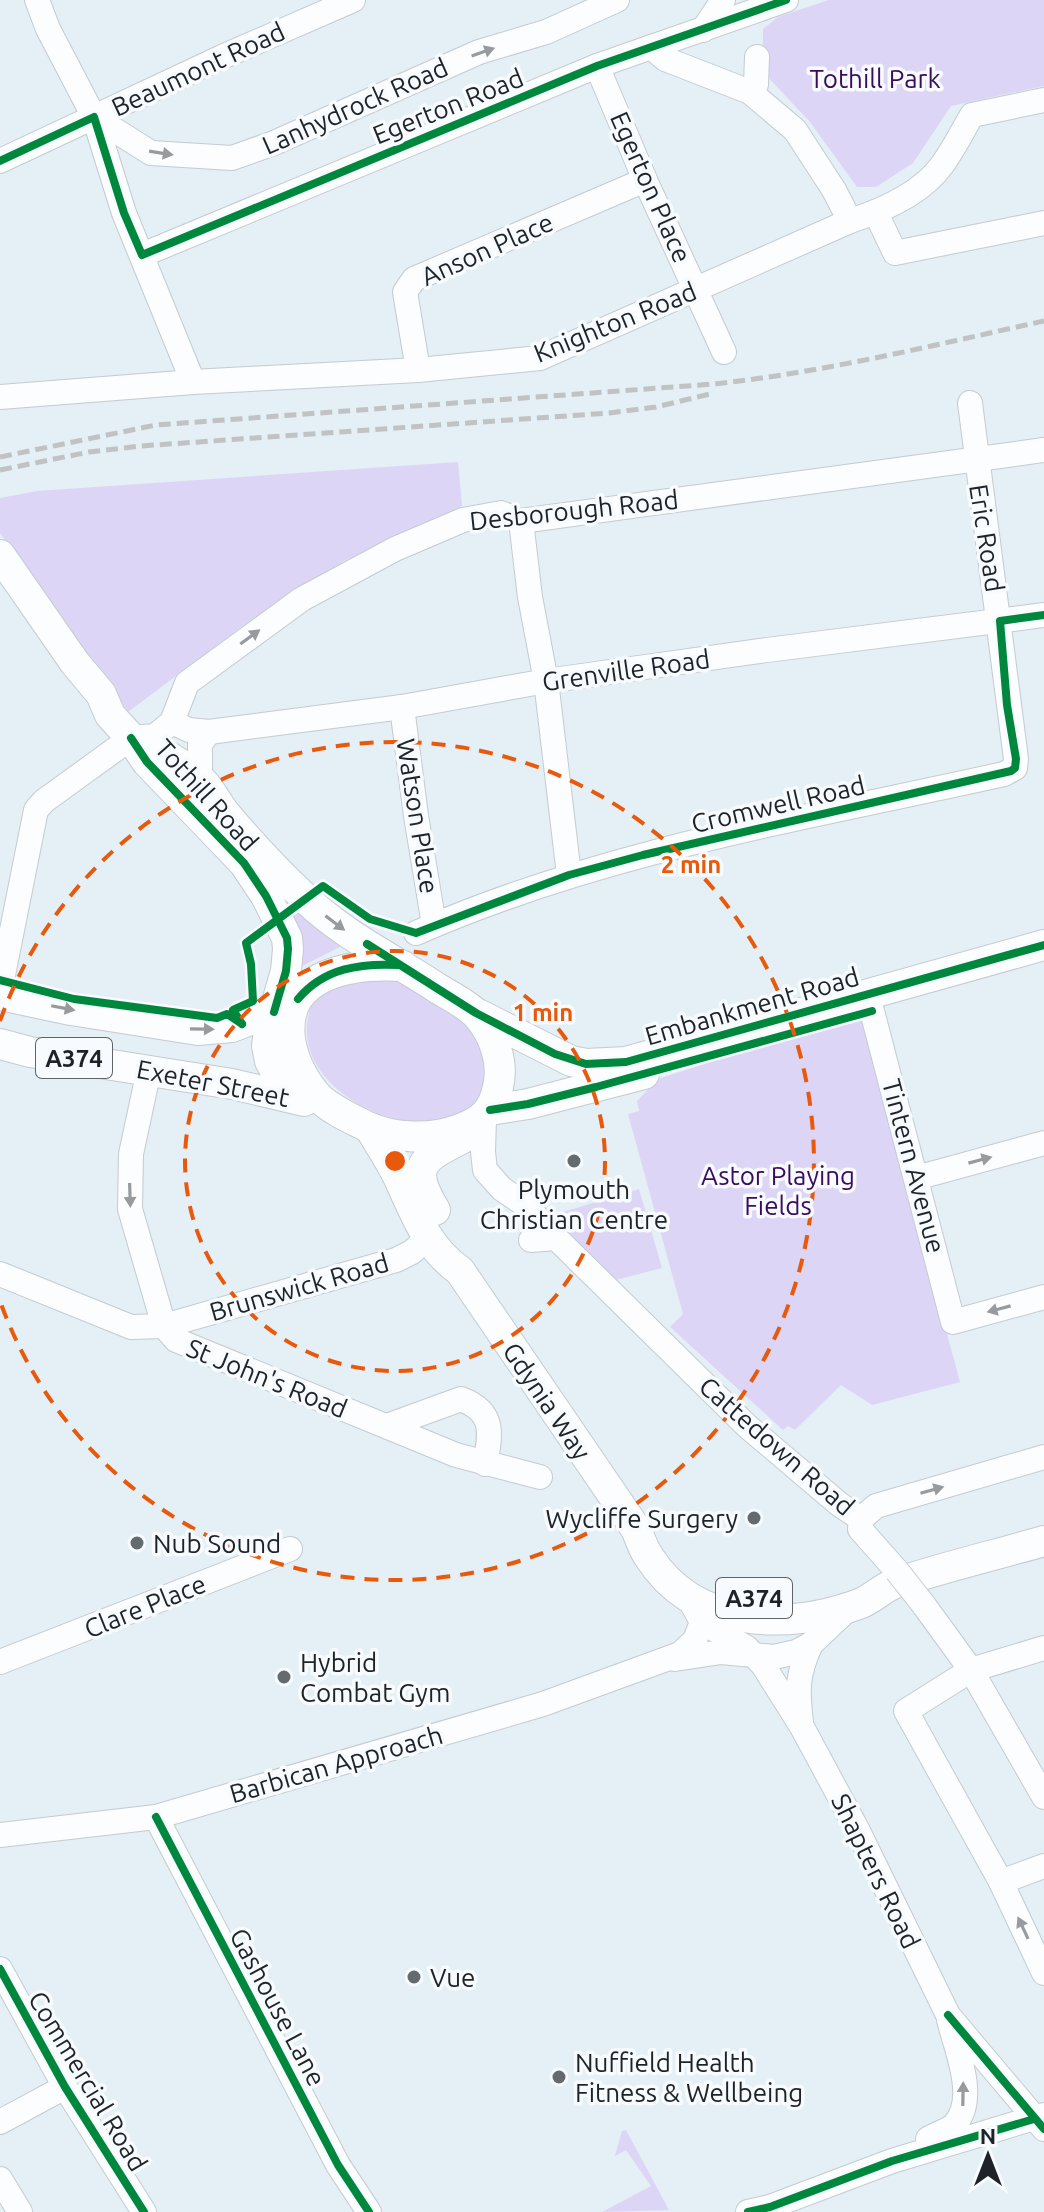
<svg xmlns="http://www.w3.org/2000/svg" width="1044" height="2212" font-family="Ubuntu,sans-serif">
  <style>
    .green { fill: #ddd5f5 }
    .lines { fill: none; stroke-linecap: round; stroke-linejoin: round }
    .minor-casing { stroke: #c4cbd1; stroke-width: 26 }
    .major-casing { stroke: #c4cbd1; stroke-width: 32 }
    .minor { stroke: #fbfdfe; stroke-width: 24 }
    .major { stroke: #fbfdfe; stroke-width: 30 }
    .rail { stroke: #c0c2c4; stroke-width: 5; stroke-dasharray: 12 6; stroke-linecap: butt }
    .minor-bridge-casing { stroke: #c4cbd1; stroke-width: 26; stroke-linecap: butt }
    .minor-bridge { stroke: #fbfdfe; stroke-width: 24 }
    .cycleway-casing { stroke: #f7fbfd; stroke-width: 13 }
    .cycleway { stroke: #00873e; stroke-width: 8 }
    .oneway { fill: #979b9e }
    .ring { fill: none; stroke: #e8590c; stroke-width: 4; stroke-dasharray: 14 10 }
    .poi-dot { fill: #636a70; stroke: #f7fbfd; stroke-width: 3 }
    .labels { text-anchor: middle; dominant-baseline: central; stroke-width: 7; stroke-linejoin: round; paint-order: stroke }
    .shield { fill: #f7fbfd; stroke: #5e6468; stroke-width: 2 }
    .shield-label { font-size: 24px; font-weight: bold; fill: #1d2328 }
    .street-label { font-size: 26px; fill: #1d2328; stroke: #f7fbfd }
    .park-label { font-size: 26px; fill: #390c5d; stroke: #f7fbfd }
    .poi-label { font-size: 26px; fill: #1d2328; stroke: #f7fbfd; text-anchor: start }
    .centre { fill: #e8590c; stroke: #f7fbfd; stroke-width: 4 }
    .ring-label { font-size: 24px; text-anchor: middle; font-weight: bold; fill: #e8590c; stroke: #f7fbfd; stroke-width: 7; stroke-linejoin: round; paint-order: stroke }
  </style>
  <rect width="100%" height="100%" fill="#e5eff6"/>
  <g class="green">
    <polygon points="829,0 1044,0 1044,86 951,106 913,163 876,187 857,187 810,122 763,72 763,29 778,17"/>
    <polygon points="458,462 462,506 344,561 248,622 128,712 0,533 0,498 37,491"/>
    <polygon points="301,911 342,946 300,967 285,920"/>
    <path d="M398 978 475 1030 490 1073 475 1109C457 1115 440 1122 421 1122 364 1121 288 1071 311 1006 314 997 321 987 330 984 344 979 381 980 398 978Z"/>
    <polygon points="862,1020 960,1382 872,1405 841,1385 795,1430 788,1426 783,1430 670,1327 683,1314 628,1114 639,1111 637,1101 658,1079 823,1025"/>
    <polygon points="639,1189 662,1268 616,1280 550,1216"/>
    <polygon points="626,2130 669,2210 602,2212 651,2186 626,2150 615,2156 622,2131"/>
  </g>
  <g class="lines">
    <defs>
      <g id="minor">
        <polyline points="37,0 48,29 94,117 124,213 193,382"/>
        <polyline points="703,30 723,0"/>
        <polyline points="651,47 665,59 750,92 795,130 834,190 850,221"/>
        <polyline points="597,66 645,180 724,352"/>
        <polyline points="750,92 756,85 757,57"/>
        <polyline points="94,117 151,153 232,158 274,143 479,52 546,32 617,0"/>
        <polyline points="0,161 222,57 353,0"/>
        <polyline points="876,213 895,253 1044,223"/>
        <polyline points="142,255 597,66 786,0"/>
        <polyline points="418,370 405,292 414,279 645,180"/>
        <path d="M0 397 193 382 418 370 540 358 850 221C881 211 922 193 942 165 953 150 962 132 972 115L1044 100"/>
        <polyline points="521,521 530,597 546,681 569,875"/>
        <polyline points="402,707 416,816 434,925"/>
        <polyline points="172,722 189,730 209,732 402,707 546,681 767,650 1044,615"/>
        <polyline points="200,779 200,744 209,732"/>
        <path d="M416 933C603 851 806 818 1004 774L1015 768 1016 759 970 403"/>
        <polyline points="0,990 36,810 44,801 131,738 155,736 172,722 187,683 302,599 395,549 463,520 501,513 521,521 1044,450"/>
        <polyline points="872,1011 953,1322 1044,1297"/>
        <polyline points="149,1070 131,1154 130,1209 164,1326 176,1340 456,1455 540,1477"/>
        <polyline points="484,1118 483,1152 485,1170 502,1189 524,1204 556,1238"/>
        <polyline points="916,1178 1044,1143"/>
        <polyline points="531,1240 556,1238 747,1426 839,1504 861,1519"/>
        <polyline points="0,1274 131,1327 164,1326 396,1260 412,1252 428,1237"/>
        <path d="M387 1426 461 1399C495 1412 491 1433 485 1464"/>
        <polyline points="861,1519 876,1506 1044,1457"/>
        <polyline points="861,1519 860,1529 897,1571"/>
        <polyline points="923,1604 971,1670 1044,1797"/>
        <polyline points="702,1622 747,1648 763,1665 802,1727 858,1831 948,2015 1044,2129"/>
        <polyline points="1044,1648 971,1670 906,1711 1001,1882 1044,1973"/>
        <polyline points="675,1659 721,1652 774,1657 796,1652 811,1644 849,1608"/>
        <polyline points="0,1662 290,1549"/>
        <path d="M801 1722C797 1690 797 1674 811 1644"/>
        <polyline points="156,1817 338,2165 369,2212"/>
        <polyline points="0,1835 156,1817 543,1704 680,1654 695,1640 702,1622 686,1593"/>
        <polyline points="1001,1882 1044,1866"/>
        <polyline points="0,1969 65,2087 144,2212"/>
        <polyline points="0,2122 65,2087"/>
        <path d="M928 2139C935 2134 949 2131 955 2124 978 2098 956 2049 949 2020"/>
        <polyline points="0,2179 20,2212"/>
        <polyline points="748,2212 770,2207 892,2161 1044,2115"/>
      </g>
      <g id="major">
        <polyline points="0,555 75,663 101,694 110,715 131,738 147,762 244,863 266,896 287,938 288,949 286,971 269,1030 267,1046 270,1061 276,1072 287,1083 312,1095"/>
        <path d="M131 738C154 748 179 761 199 778 209 787 216 801 224 812 249 842 278 873 307 900 345 936 393 959 437 988 450 996 467 1004 477 1015 494 1034 504 1062 498 1087 493 1111 482 1121 460 1129 431 1140 394 1139 366 1126 350 1118 332 1110 319 1098 304 1082 293 1060 290 1039 282 972 354 963 403 966"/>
        <polyline points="0,995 71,1010 198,1030 232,1027 285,1006"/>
        <polyline points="478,1014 571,1061 586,1064 626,1062 1044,945"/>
        <polyline points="0,1044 30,1052 232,1084 304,1101"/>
        <polyline points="490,1110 528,1104 644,1074"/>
        <path d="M370 1128C380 1146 393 1164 401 1183 417 1218 428 1248 460 1271L636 1529C640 1538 643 1549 649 1557 695 1629 788 1630 859 1604 873 1599 883 1587 896 1583 945 1567 995 1555 1044 1541"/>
        <path d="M435 1210C407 1164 424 1158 465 1137"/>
      </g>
    </defs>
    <use href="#minor" class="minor-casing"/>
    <use href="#major" class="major-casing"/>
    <use href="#minor" class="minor"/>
    <use href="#major" class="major"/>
    <g class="rail">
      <path d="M0 457 156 425 714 384C826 372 934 345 1044 321"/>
      <polyline points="0,470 89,452 141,446 609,413 656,407 714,393"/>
    </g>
    <defs>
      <polyline id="minor-bridge" points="897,1571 923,1604"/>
    </defs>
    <use href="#minor-bridge" class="minor-bridge-casing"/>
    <use href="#minor-bridge" class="minor-bridge"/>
    <defs>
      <g id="cycleway">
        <polyline points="0,161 94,117 124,213 142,255 597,66 786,0"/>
        <polyline points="131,738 147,762 244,863 266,896 287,938 288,949 286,971 274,1012"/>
        <polyline points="367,944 476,1013 555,1054 586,1064 626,1062 1044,945"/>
        <polyline points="0,980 74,999 217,1018 227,1014 242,1024"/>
        <path d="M298 999C324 968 360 963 399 965"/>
        <polyline points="242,1024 233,1010 253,1001 251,964 246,943 323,886 370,919 416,933 569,875 643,855 1011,771 1015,768 1016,759 1007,705 1000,621 1044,615"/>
        <polyline points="490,1110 528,1104 596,1087 872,1011"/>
        <polyline points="156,1817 338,2165 369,2212"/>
        <polyline points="0,1969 65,2087 144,2212"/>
        <polyline points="948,2015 1044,2129"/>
        <polyline points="748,2212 770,2207 892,2161 1034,2119"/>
      </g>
    </defs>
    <use href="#cycleway" class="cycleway-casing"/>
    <use href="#cycleway" class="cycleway"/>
  </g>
  <defs><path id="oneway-solid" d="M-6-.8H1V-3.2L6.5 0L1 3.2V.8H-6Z" transform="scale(2)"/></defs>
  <g class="oneway">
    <use href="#oneway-solid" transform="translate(483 52) rotate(-19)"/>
    <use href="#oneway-solid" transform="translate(161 153) rotate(9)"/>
    <use href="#oneway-solid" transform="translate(250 637) rotate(-36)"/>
    <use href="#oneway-solid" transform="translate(335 923) rotate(37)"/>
    <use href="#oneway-solid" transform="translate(63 1008) rotate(11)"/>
    <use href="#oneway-solid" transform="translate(202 1029) rotate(1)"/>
    <use href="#oneway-solid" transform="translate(980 1160) rotate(-15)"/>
    <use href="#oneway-solid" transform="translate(130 1195) rotate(88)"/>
    <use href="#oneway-solid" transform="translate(999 1309) rotate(165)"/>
    <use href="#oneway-solid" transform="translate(932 1490) rotate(-16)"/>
    <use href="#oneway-solid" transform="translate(1023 1928) rotate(-115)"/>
    <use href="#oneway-solid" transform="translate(963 2094) rotate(-89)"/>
  </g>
  <g class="ring">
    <circle cx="395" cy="1161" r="210"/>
    <path d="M0 1021A419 419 0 1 1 0 1301"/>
  </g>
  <g class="poi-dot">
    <circle cx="574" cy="1161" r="8"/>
    <circle cx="754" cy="1518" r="8"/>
    <circle cx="137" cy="1543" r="8"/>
    <circle cx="284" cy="1677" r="8"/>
    <circle cx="414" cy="1977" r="8"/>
    <circle cx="559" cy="2077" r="8"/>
  </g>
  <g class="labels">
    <g class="shield">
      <rect x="36" y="1038" width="76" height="40" rx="6"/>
      <rect x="716" y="1578" width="76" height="40" rx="6"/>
    </g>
    <g class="shield-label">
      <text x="74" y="1058">A374</text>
      <text x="754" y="1598">A374</text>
    </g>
    <g class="street-label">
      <text transform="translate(198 69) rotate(-25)">Beaumont Road</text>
      <text transform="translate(355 106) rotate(-24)">Lanhydrock Road</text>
      <text transform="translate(448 106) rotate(-22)">Egerton Road</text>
      <text transform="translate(651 187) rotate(66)">Egerton Place</text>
      <text transform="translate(487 249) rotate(-24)">Anson Place</text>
      <text transform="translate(615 322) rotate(-22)">Knighton Road</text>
      <text transform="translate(574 510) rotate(-6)">Desborough Road</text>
      <text transform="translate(987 538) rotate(81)">Eric Road</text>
      <text transform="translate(626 670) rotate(-8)">Grenville Road</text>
      <text transform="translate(207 795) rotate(48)">Tothill Road</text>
      <text transform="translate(778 804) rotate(-13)">Cromwell Road</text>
      <text transform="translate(418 816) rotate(81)">Watson Place</text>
      <text transform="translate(752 1006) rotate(-16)">Embankment Road</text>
      <text transform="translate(213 1083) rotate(11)">Exeter Street</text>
      <text transform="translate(914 1166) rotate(75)">Tintern Avenue</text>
      <text transform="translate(299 1287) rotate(-16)">Brunswick Road</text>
      <text transform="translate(267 1378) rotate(22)">St John's Road</text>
      <text transform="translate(547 1401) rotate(56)">Gdynia Way</text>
      <text transform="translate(777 1446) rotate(41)">Cattedown Road</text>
      <text transform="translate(145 1606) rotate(-22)">Clare Place</text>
      <text transform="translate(336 1764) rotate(-16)">Barbican Approach</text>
      <text transform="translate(876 1871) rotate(64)">Shapters Road</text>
      <text transform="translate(278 2007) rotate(62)">Gashouse Lane</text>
      <text transform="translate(88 2081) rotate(59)">Commercial Road</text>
    </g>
    <g class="park-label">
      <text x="875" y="78">Tothill Park</text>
      <text x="778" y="1175">Astor Playing<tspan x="778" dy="30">Fields</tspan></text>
    </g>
    <g class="poi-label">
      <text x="574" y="1189" text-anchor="middle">Plymouth<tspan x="574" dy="30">Christian Centre</tspan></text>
      <text x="738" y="1518" text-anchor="end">Wycliffe Surgery</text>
      <text x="153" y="1543">Nub Sound</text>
      <text x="300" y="1662">Hybrid<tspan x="300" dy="30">Combat Gym</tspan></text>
      <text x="430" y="1977">Vue</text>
      <text x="575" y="2062">Nuffield Health<tspan x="575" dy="30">Fitness &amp; Wellbeing</tspan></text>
    </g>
  </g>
  <circle cx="395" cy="1161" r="12" class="centre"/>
  <g class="ring-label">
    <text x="691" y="873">2 min</text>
    <text x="543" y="1021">1 min</text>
  </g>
  <g transform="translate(988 2156)" stroke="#f7fbfd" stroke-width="6" paint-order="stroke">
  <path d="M0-6L14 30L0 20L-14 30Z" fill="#1d2328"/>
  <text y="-12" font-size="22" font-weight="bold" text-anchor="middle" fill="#1d2328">N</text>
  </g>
</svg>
